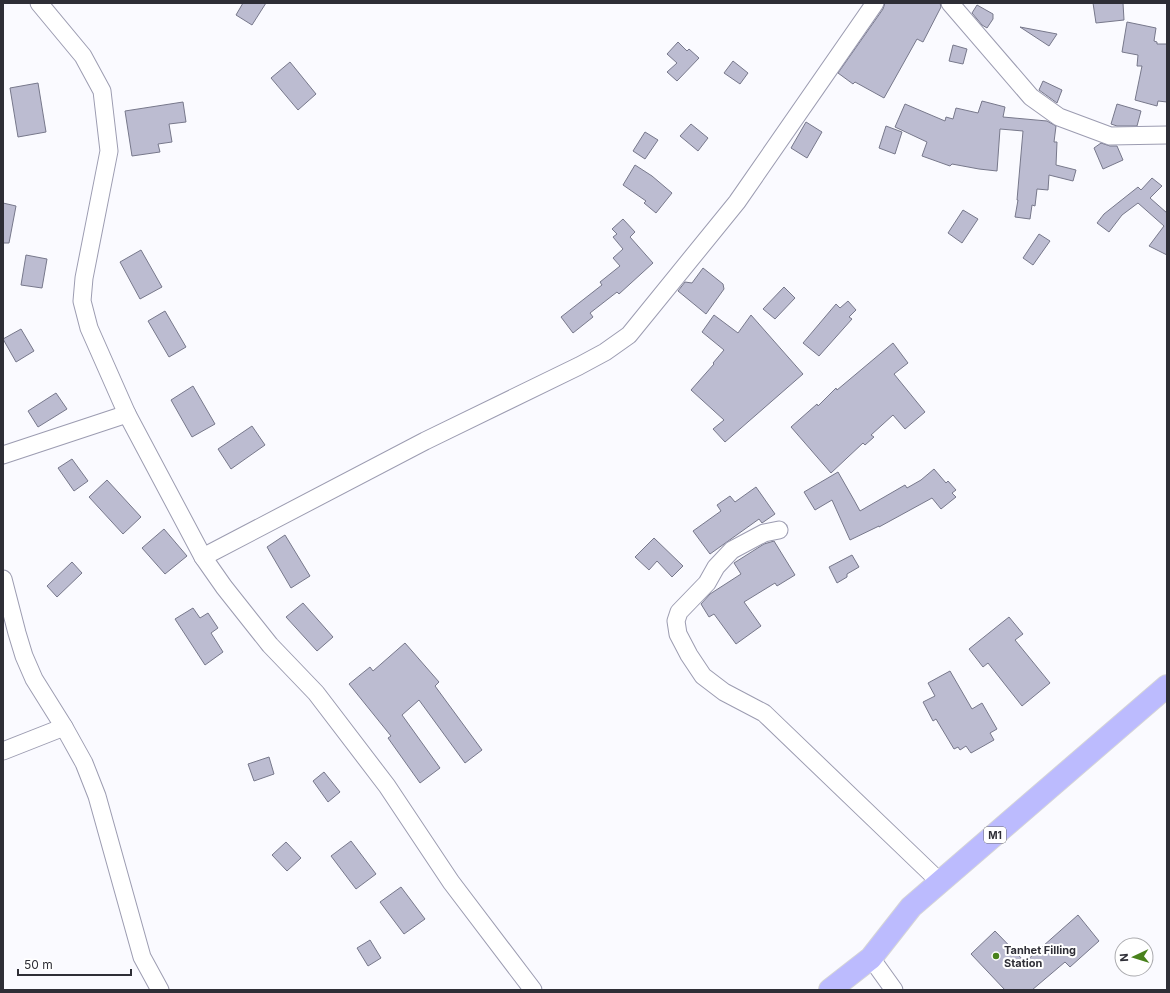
<svg xmlns="http://www.w3.org/2000/svg" width="1170" height="993" font-family="Inter,sans-serif">
  <style>
    .building { fill: #bcbcd1; stroke: #77788b }
    .lines { fill: none; stroke-linecap: round; stroke-linejoin: round }
    .minor-casing { stroke: #9c9cb1; stroke-width: 19 }
    .highway-casing { stroke: #d5d5d7; stroke-width: 24 }
    .minor { stroke: #fff; stroke-width: 17 }
    .highway { stroke: #bcbbfe; stroke-width: 22 }
    .poi-dot { fill: #49821c; stroke: #fff; stroke-width: 1.5 }
    .labels { text-anchor: middle; dominant-baseline: central; stroke-width: 4; stroke-linejoin: round; paint-order: stroke }
    .shield { fill: #fff; stroke: #6d6d72; stroke-width: 1 }
    .shield-label { font-size: 10px; font-weight: bold; fill: #2e2e36 }
    .poi-label { font-size: 11px; font-weight: bold; fill: #2e2e36; stroke: #fff; text-anchor: start }
  </style>
  <rect width="100%" height="100%" fill="#fafaff"/>
  <g class="building">
    <polygon points="243,3 266,3 252,25 236,15"/>
    <polygon points="885,3 940,3 941,7 923,42 917,39 884,98 855,82 853,84 838,73 883,9"/>
    <polygon points="1093,3 1123,3 1124,20 1096,23"/>
    <polygon points="977,5 993,14 993,19 987,28 982,25 972,13"/>
    <polygon points="1127,22 1156,28 1154,41 1157,42 1157,44 1167,44 1167,102 1158,101 1157,106 1135,100 1142,66 1137,66 1138,55 1122,52"/>
    <polygon points="1020,27 1057,34 1049,46"/>
    <polygon points="678,42 687,51 689,49 699,58 677,81 667,72 677,63 667,54"/>
    <polygon points="953,45 967,49 963,64 949,61"/>
    <polygon points="733,61 748,73 740,84 724,73"/>
    <polygon points="290,62 316,94 298,110 271,78"/>
    <polygon points="1043,81 1062,90 1057,103 1039,90"/>
    <polygon points="38,83 46,132 18,137 10,88"/>
    <polygon points="982,101 1005,107 1003,117 1047,121 1056,126 1054,142 1057,142 1056,165 1076,170 1073,181 1049,175 1048,190 1037,189 1035,206 1032,205 1030,219 1015,217 1018,200 1017,200 1023,131 1000,129 997,171 979,169 952,164 950,166 922,156 927,142 895,127 905,104 945,121 946,117 953,119 956,108 978,113"/>
    <polygon points="183,102 186,122 169,124 172,142 158,144 160,152 132,156 125,111"/>
    <polygon points="1117,104 1141,111 1137,126 1117,126 1111,124"/>
    <polygon points="806,122 822,132 807,158 791,148"/>
    <polygon points="691,124 708,138 698,151 680,136"/>
    <polygon points="886,126 902,132 895,154 879,148"/>
    <polygon points="645,132 658,140 645,159 633,151"/>
    <polygon points="1101,143 1110,146 1117,146 1123,160 1103,169 1094,148"/>
    <polygon points="635,165 652,176 672,193 656,213 644,203 646,201 623,185"/>
    <polygon points="1152,178 1162,186 1150,198 1167,213 1167,255 1149,246 1164,226 1138,203 1122,215 1109,232 1097,223 1104,214 1138,187 1141,190"/>
    <polygon points="3,203 16,206 9,243 3,243"/>
    <polygon points="963,210 978,219 962,243 948,233"/>
    <polygon points="623,219 635,232 630,237 653,263 619,294 617,292 590,313 593,317 573,333 561,317 602,285 600,282 620,266 613,258 623,249 613,237 617,234 612,229"/>
    <polygon points="1039,234 1050,241 1033,265 1023,258"/>
    <polygon points="141,250 162,287 140,299 120,262"/>
    <polygon points="26,255 47,259 42,288 21,285"/>
    <polygon points="703,268 723,284 724,289 706,314 678,291 685,282 692,283"/>
    <polygon points="784,287 795,298 775,319 763,309"/>
    <polygon points="848,301 856,310 849,317 852,319 819,356 803,343 836,304 840,308"/>
    <polygon points="165,311 186,347 169,357 148,321"/>
    <polygon points="714,315 738,333 751,315 803,374 725,442 713,429 724,420 691,390 714,364 713,363 724,350 702,332"/>
    <polygon points="21,329 34,351 16,362 3,339"/>
    <polygon points="893,343 908,363 894,374 925,412 905,429 893,415 871,435 874,437 865,445 863,443 831,473 791,427 817,404 818,406 836,388 837,390"/>
    <polygon points="193,386 215,424 192,437 171,400"/>
    <polygon points="56,393 67,409 38,427 28,411"/>
    <polygon points="252,426 265,445 231,469 218,449"/>
    <polygon points="72,459 88,481 74,491 58,468"/>
    <polygon points="934,469 946,483 948,481 956,490 952,493 956,497 941,509 932,498 879,527 879,526 850,540 832,500 815,510 804,492 838,472 854,500 860,511 905,485 907,488 921,480"/>
    <polygon points="107,480 141,517 123,534 89,497"/>
    <polygon points="756,487 775,514 762,523 759,519 710,554 693,531 721,511 717,505 730,496 735,502"/>
    <polygon points="164,529 187,556 165,574 142,548"/>
    <polygon points="285,535 310,576 291,588 267,547"/>
    <polygon points="654,538 683,566 672,577 657,561 649,570 635,557"/>
    <polygon points="774,541 795,575 777,586 775,583 744,602 761,626 736,644 714,614 709,617 701,604 710,594 741,574 734,563 764,544"/>
    <polygon points="852,555 859,567 847,574 847,577 837,583 829,567"/>
    <polygon points="72,562 82,573 57,597 47,586"/>
    <polygon points="303,603 333,637 317,651 286,617"/>
    <polygon points="193,608 200,618 208,613 218,628 211,633 223,652 205,665 175,619"/>
    <polygon points="1009,617 1023,634 1015,640 1050,683 1022,706 988,663 983,667 969,649"/>
    <polygon points="405,643 439,682 435,686 482,750 465,763 419,700 402,715 440,768 420,783 388,738 391,736 349,684 370,667 373,671"/>
    <polygon points="950,671 972,709 982,703 997,729 990,733 994,740 971,753 966,746 960,750 958,747 954,749 936,719 933,721 923,702 935,696 928,683"/>
    <polygon points="269,757 274,774 254,781 248,764"/>
    <polygon points="324,772 340,792 328,802 313,781"/>
    <polygon points="351,841 376,874 356,889 331,856"/>
    <polygon points="286,842 301,858 287,871 272,855"/>
    <polygon points="401,887 425,919 404,934 380,902"/>
    <polygon points="1078,915 1099,941 1070,967 1065,962 1032,990 1005,990 971,954 995,931 1025,962"/>
    <polygon points="370,940 381,958 368,966 357,948"/>
  </g>
  <g class="lines">
    <defs>
      <g id="minor">
        <polyline points="39,3 83,56 102,91 109,151 84,278 82,301 89,328 127,414 203,557 224,587 270,645 316,693 387,786 451,882 533,990"/>
        <polyline points="950,3 1031,97 1059,117 1110,136 1167,135"/>
        <polyline points="3,455 127,414"/>
        <polyline points="779,530 764,533 732,550 716,567 707,583 679,612 676,621 678,634 689,655 703,676 724,692 764,713 940,882"/>
        <polyline points="203,557 425,441 579,366 605,352 629,335 737,202 875,3"/>
        <polyline points="3,579 17,633 24,656 34,679 64,727 84,763 97,796 142,957 160,990"/>
        <polyline points="3,751 64,727"/>
        <polyline points="871,958 894,990"/>
      </g>
      <polyline id="highway" points="830,990 871,958 911,907 1167,686"/>
    </defs>
    <use href="#minor" class="minor-casing"/>
    <use href="#highway" class="highway-casing"/>
    <use href="#minor" class="minor"/>
    <use href="#highway" class="highway"/>
  </g>
  <circle class="poi-dot" cx="996" cy="956" r="4"/>
  <g class="labels">
    <rect class="shield" x="984" y="827" width="22" height="16" rx="3"/>
    <g class="shield-label">
      <text x="995" y="835">M1</text>
    </g>
    <g class="poi-label">
      <text x="1004" y="950">Tanhet Filling<tspan x="1004" dy="13">Station</tspan></text>
    </g>
  </g>
  <rect width="1170" height="993" fill="none" stroke="#2e2e36" stroke-width="8"/>
  <g transform="translate(1134 957) rotate(266)"><circle r="19" fill="#ffffff" stroke="#ababaf"/>
  <path d="M0-3L7 15L0 10L-7 15Z" fill="#49821c"/>
  <text y="-6" font-size="11" font-weight="bold" text-anchor="middle" fill="#2e2e36">N</text>
  </g>
  <path d="M18 969v6h113v-6" fill="none" stroke="#2e2e36" stroke-width="2"/>
  <text x="24" y="969" font-size="12" fill="#2e2e36" stroke="#ffffff" stroke-width="3" paint-order="stroke">50 m</text>
</svg>
